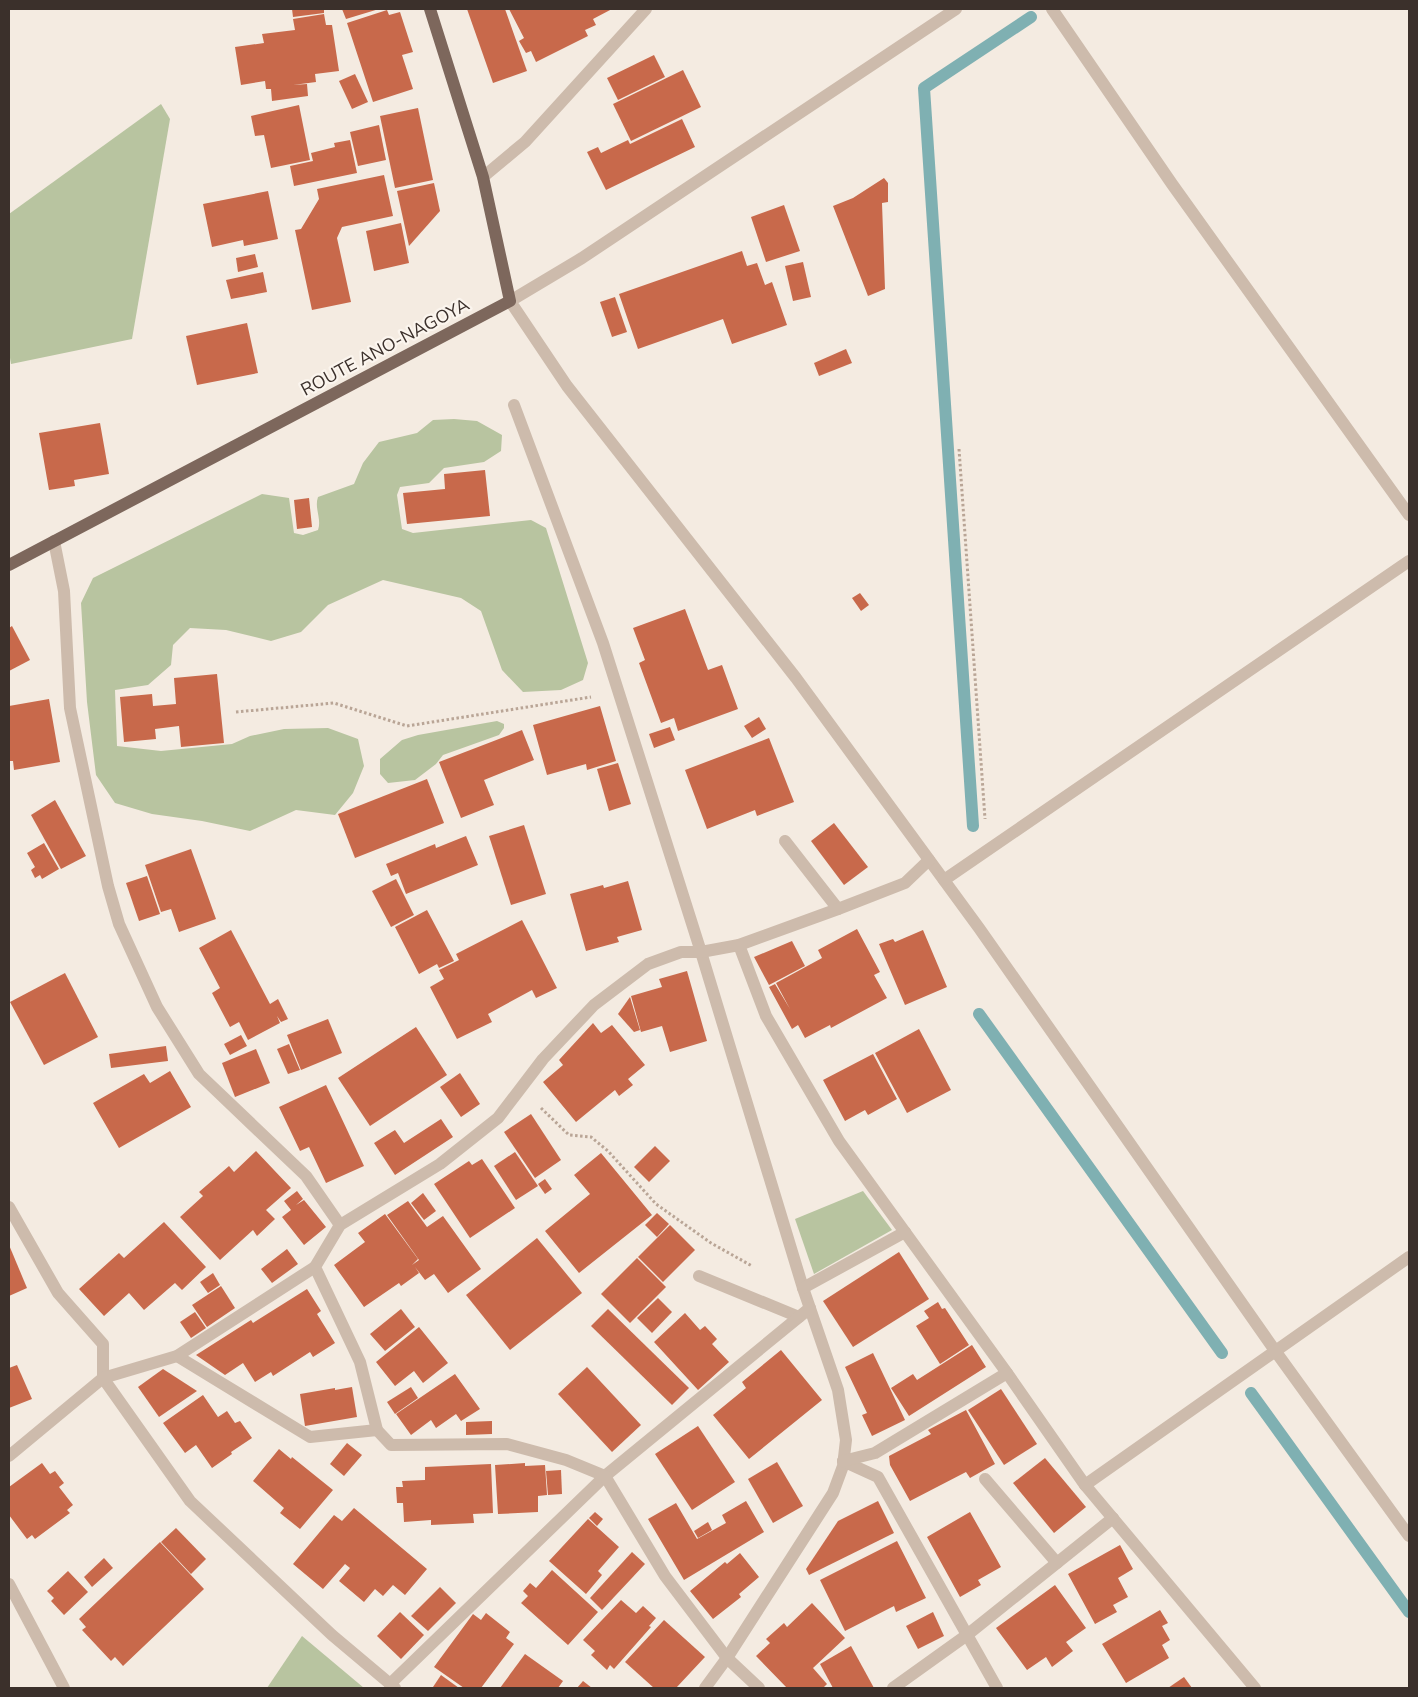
<svg xmlns="http://www.w3.org/2000/svg" width="1418" height="1697" font-family="'Nunito Sans',sans-serif">
  <style>
    .green { fill: #b8c4a0 }
    .lines { fill: none; stroke-linecap: round; stroke-linejoin: round }
    .stream { stroke: #7fb0b2; stroke-width: 12 }
    .building { fill: #c8694b }
    .path { stroke: #b9a596; stroke-width: 3; stroke-dasharray: 2.5 2.5; stroke-linecap: butt }
    .minor { stroke: #cdbbac; stroke-width: 12 }
    .major { stroke: #7d675c; stroke-width: 12 }
    .labels { text-anchor: middle; dominant-baseline: central; stroke-width: 4.5; stroke-linejoin: round; paint-order: stroke }
    .street-label { font-size: 18px; fill: #3b302b; stroke: #fbf5ee }
  </style>
  <rect width="100%" height="100%" fill="#f4ebe1"/>
  <g class="green">
    <polygon points="161,104 170,119 132,339 11,364 9,352 9,214"/>
    <path d="M454 419 477 421 502 435 501 451 484 462 444 468 429 483 400 487 397 495 402 529 413 533 531 520 546 528 588 663 583 680 561 690 523 692 502 670 481 611 461 598 383 580 328 605 301 632 271 641 226 630 190 628 173 645 171 665 148 685 115 690 117 746 161 751 232 744 250 736 284 729 328 728 358 739 364 766 353 793 335 815 296 810 250 831 202 821 152 814 115 803 96 775 87 702 81 603 93 578 262 494 289 498 294 533 303 535 318 530C322 519 314 508 318 497L354 484 363 463 379 442 417 433 433 420Z"/>
    <polygon points="497,721 504,724 504,728 499,735 443,755 436,764 415,780 388,783 380,774 380,759 402,740 418,735"/>
    <polygon points="863,1191 892,1230 814,1274 795,1219"/>
    <polygon points="302,1636 364,1688 267,1688"/>
  </g>
  <g class="lines">
    <g class="stream">
      <polyline points="973,826 924,88 1031,17"/>
      <polyline points="979,1014 1222,1353"/>
      <polyline points="1251,1393 1409,1612"/>
    </g>
  </g>
  <g class="building">
    <polygon points="292,9 324,9 324,13 293,17"/>
    <polygon points="342,9 379,9 346,19"/>
    <polygon points="467,9 505,9 527,71 493,83"/>
    <polygon points="509,9 612,9 593,19 596,25 585,30 588,36 536,62 531,51 526,53 519,41 524,38"/>
    <polygon points="387,10 389,15 400,12 413,52 402,55 413,89 373,102 347,23"/>
    <polygon points="324,14 326,25 332,25 339,71 315,74 316,82 293,85 307,84 308,96 272,101 271,89 266,89 265,81 241,85 235,47 264,43 262,34 295,30 293,19"/>
    <polygon points="654,55 665,77 618,100 607,78"/>
    <polygon points="683,70 701,107 631,141 613,104"/>
    <polygon points="355,74 368,102 352,109 339,81"/>
    <polygon points="299,105 310,160 271,168 264,135 255,136 251,116"/>
    <polygon points="418,108 433,180 395,188 380,116"/>
    <polygon points="682,119 695,147 606,190 587,152 598,147 601,153 628,140 630,144"/>
    <polygon points="379,125 386,160 358,166 350,132"/>
    <polygon points="350,140 357,173 294,186 290,166 313,161 311,153 335,147 334,143"/>
    <polygon points="384,175 393,216 342,227 337,238 351,302 312,310 295,230 301,229 319,199 317,189"/>
    <polygon points="884,178 888,183 888,202 882,203 885,289 868,296 833,206 853,198"/>
    <polygon points="434,183 440,211 409,246 397,191"/>
    <polygon points="268,191 278,239 244,246 243,240 212,247 203,204"/>
    <polygon points="784,205 800,251 766,262 751,217"/>
    <polygon points="401,223 409,263 374,271 366,231"/>
    <polygon points="742,251 747,266 757,263 765,285 772,282 787,325 732,344 723,319 638,349 619,294"/>
    <polygon points="255,254 258,267 238,272 236,258"/>
    <polygon points="803,262 811,297 793,301 785,266"/>
    <polygon points="263,272 267,292 231,299 226,280"/>
    <polygon points="615,297 627,332 612,337 600,302"/>
    <polygon points="247,323 258,373 197,385 186,336"/>
    <polygon points="846,349 852,363 819,376 814,363"/>
    <polygon points="100,423 109,474 74,480 75,486 49,490 39,433"/>
    <polygon points="485,470 490,516 407,524 403,493 445,489 444,474"/>
    <polygon points="309,498 312,527 297,529 294,500"/>
    <polygon points="860,593 869,605 861,611 852,598"/>
    <polygon points="685,609 708,670 722,665 738,709 678,731 674,718 661,723 639,663 645,660 633,628"/>
    <polygon points="12,626 30,660 9,671 9,628"/>
    <polygon points="217,674 224,743 181,747 179,726 155,729 156,739 124,742 120,697 152,694 153,706 176,704 174,678"/>
    <polygon points="49,699 60,762 14,770 13,761 9,761 9,706"/>
    <polygon points="600,706 616,761 587,770 586,764 547,775 533,725"/>
    <polygon points="759,717 766,729 752,738 744,726"/>
    <polygon points="670,727 675,740 654,748 649,734"/>
    <polygon points="522,730 534,760 484,780 494,805 461,818 439,762"/>
    <polygon points="769,738 794,802 757,816 755,810 707,829 685,770"/>
    <polygon points="618,763 631,804 609,811 597,769"/>
    <polygon points="427,779 444,823 355,858 338,814"/>
    <polygon points="55,800 86,856 61,869 31,815"/>
    <polygon points="834,823 868,867 844,885 811,841"/>
    <polygon points="524,825 546,894 511,905 489,836"/>
    <polygon points="466,836 478,865 406,894 398,873 391,876 386,864 435,844 436,848"/>
    <polygon points="44,843 59,869 42,879 40,875 35,878 31,870 35,867 27,853"/>
    <polygon points="191,849 216,919 179,932 171,909 161,912 145,865"/>
    <polygon points="147,876 160,914 139,921 126,883"/>
    <polygon points="396,879 414,915 391,927 372,891"/>
    <polygon points="628,881 642,930 617,937 619,942 586,951 570,894 603,885 604,888"/>
    <polygon points="427,910 454,961 439,968 437,964 419,974 395,927"/>
    <polygon points="522,920 557,988 536,998 532,990 488,1014 492,1022 457,1039 430,987 444,979 439,970 459,960 456,954"/>
    <polygon points="857,929 880,972 874,975 887,998 831,1028 830,1025 805,1038 798,1025 792,1029 769,987 775,984 790,1009 776,983 822,958 818,950"/>
    <polygon points="231,930 270,1004 278,999 288,1019 281,1022 277,1016 280,1023 248,1040 239,1022 230,1027 212,993 220,988 199,948"/>
    <polygon points="923,930 947,987 905,1005 879,944 893,939 895,942"/>
    <polygon points="792,941 805,966 769,985 754,957"/>
    <polygon points="687,971 707,1041 670,1052 662,1026 641,1032 631,996 662,987 659,979"/>
    <polygon points="65,973 98,1037 44,1065 10,1002"/>
    <polygon points="630,997 640,1030 634,1032 618,1014"/>
    <polygon points="328,1019 342,1053 301,1070 287,1035"/>
    <polygon points="593,1023 601,1033 612,1025 645,1065 628,1079 633,1085 619,1096 615,1090 576,1122 543,1082 563,1065 559,1060"/>
    <polygon points="416,1027 447,1075 370,1126 338,1078"/>
    <polygon points="919,1029 951,1090 907,1113 875,1053"/>
    <polygon points="241,1035 247,1046 230,1055 224,1044"/>
    <polygon points="289,1044 300,1070 288,1074 277,1049"/>
    <polygon points="166,1046 168,1061 111,1068 109,1054"/>
    <polygon points="256,1049 270,1083 235,1097 222,1063"/>
    <polygon points="873,1054 897,1099 868,1115 865,1110 845,1121 823,1080"/>
    <polygon points="170,1071 191,1107 119,1148 93,1103 144,1074 150,1083"/>
    <polygon points="460,1073 480,1104 461,1117 440,1087"/>
    <polygon points="326,1085 364,1166 326,1183 309,1147 300,1151 279,1107"/>
    <polygon points="531,1114 561,1160 535,1178 504,1132"/>
    <polygon points="441,1119 453,1137 395,1175 374,1143 395,1130 404,1143"/>
    <polygon points="655,1146 670,1161 649,1182 634,1167"/>
    <polygon points="256,1151 291,1188 266,1210 275,1219 257,1236 253,1230 220,1260 180,1217 203,1196 199,1192 229,1166 234,1172"/>
    <polygon points="515,1152 538,1186 516,1200 494,1166"/>
    <polygon points="601,1153 652,1215 579,1273 545,1231 590,1194 574,1175"/>
    <polygon points="482,1159 515,1208 470,1238 434,1184 469,1161 472,1165"/>
    <polygon points="545,1179 552,1189 545,1194 538,1184"/>
    <polygon points="297,1191 303,1199 296,1205 304,1200 326,1227 304,1245 282,1217 291,1210 284,1201"/>
    <polygon points="423,1193 436,1211 424,1220 411,1203"/>
    <polygon points="408,1201 427,1227 443,1216 481,1269 448,1293 434,1274 425,1280 415,1267 419,1273 401,1286 399,1283 364,1307 334,1265 365,1242 358,1233 385,1214 418,1259 412,1265 419,1260 387,1215"/>
    <polygon points="657,1213 669,1224 657,1237 645,1225"/>
    <polygon points="164,1222 206,1267 182,1290 175,1283 144,1310 129,1293 104,1316 79,1289 119,1253 124,1258"/>
    <polygon points="670,1225 695,1250 663,1282 638,1257"/>
    <polygon points="537,1238 582,1293 510,1350 466,1295"/>
    <polygon points="9,1245 27,1288 9,1296"/>
    <polygon points="287,1249 298,1264 272,1283 261,1269"/>
    <polygon points="899,1252 929,1299 853,1347 823,1301"/>
    <polygon points="637,1258 666,1287 630,1323 601,1294"/>
    <polygon points="213,1273 220,1285 208,1293 200,1282"/>
    <polygon points="221,1286 235,1308 207,1327 192,1305"/>
    <polygon points="307,1289 321,1311 317,1314 335,1343 313,1357 310,1352 273,1376 271,1372 255,1382 243,1363 225,1375 196,1355 251,1320 253,1323"/>
    <polygon points="658,1298 672,1312 652,1333 637,1318"/>
    <polygon points="938,1302 942,1309 945,1308 969,1345 940,1364 916,1326 929,1318 924,1311"/>
    <polygon points="401,1309 415,1327 385,1351 370,1334"/>
    <polygon points="608,1309 689,1388 672,1405 591,1326"/>
    <polygon points="195,1312 206,1328 191,1338 180,1322"/>
    <polygon points="685,1313 700,1330 705,1326 717,1339 712,1344 729,1362 698,1390 654,1342"/>
    <polygon points="419,1327 448,1363 423,1383 414,1371 395,1386 376,1362"/>
    <polygon points="972,1345 986,1367 909,1416 891,1388 913,1374 917,1380"/>
    <polygon points="781,1350 822,1400 749,1459 713,1415 746,1388 742,1382"/>
    <polygon points="873,1353 905,1420 872,1436 862,1415 867,1413 845,1367"/>
    <polygon points="17,1365 32,1399 9,1408 9,1368"/>
    <polygon points="587,1367 641,1425 612,1452 558,1394"/>
    <polygon points="163,1369 197,1391 159,1417 138,1387"/>
    <polygon points="455,1374 480,1409 461,1421 456,1414 436,1428 431,1420 411,1435 396,1414"/>
    <polygon points="352,1387 357,1417 305,1426 300,1394 335,1388 335,1390"/>
    <polygon points="411,1387 418,1398 395,1414 387,1402"/>
    <polygon points="1001,1389 1037,1444 1004,1465 968,1410"/>
    <polygon points="203,1395 218,1417 227,1411 235,1423 240,1421 252,1438 231,1452 232,1454 212,1468 196,1445 185,1453 163,1423"/>
    <polygon points="966,1410 995,1464 970,1478 966,1472 910,1501 890,1465 889,1456 931,1434 928,1430"/>
    <polygon points="492,1421 492,1434 466,1435 466,1422"/>
    <polygon points="698,1426 735,1482 692,1510 655,1454"/>
    <polygon points="347,1443 362,1455 344,1476 330,1464"/>
    <polygon points="279,1449 291,1459 292,1457 333,1490 300,1529 280,1513 284,1508 253,1481"/>
    <polygon points="1045,1458 1086,1507 1054,1533 1013,1483"/>
    <polygon points="777,1462 803,1506 773,1523 748,1479"/>
    <polygon points="42,1463 50,1474 55,1471 64,1483 59,1487 73,1505 67,1510 70,1513 35,1539 32,1535 27,1539 9,1515 9,1487"/>
    <polygon points="525,1463 525,1466 545,1465 547,1495 538,1496 538,1512 498,1514 495,1465"/>
    <polygon points="491,1464 493,1513 473,1514 474,1523 431,1525 431,1520 404,1522 403,1503 397,1503 396,1487 403,1487 402,1481 425,1480 425,1467"/>
    <polygon points="561,1470 562,1494 548,1495 546,1471"/>
    <polygon points="746,1501 764,1532 684,1580 648,1519 676,1503 697,1539 726,1523 722,1515"/>
    <polygon points="878,1501 894,1533 809,1575 806,1569 838,1521"/>
    <polygon points="354,1508 427,1569 405,1595 393,1585 383,1596 375,1589 364,1602 339,1581 350,1568 345,1564 323,1589 293,1564 334,1515 342,1521"/>
    <polygon points="595,1512 603,1519 597,1526 589,1518"/>
    <polygon points="970,1512 1001,1567 978,1580 981,1585 960,1597 927,1537"/>
    <polygon points="588,1519 619,1547 598,1571 602,1575 586,1594 549,1561"/>
    <polygon points="708,1522 712,1530 698,1538 694,1531"/>
    <polygon points="176,1528 206,1559 191,1574 161,1542"/>
    <polygon points="897,1541 926,1598 896,1612 894,1606 845,1631 820,1580"/>
    <polygon points="160,1542 204,1589 123,1666 115,1657 111,1661 82,1630 86,1627 79,1619"/>
    <polygon points="1120,1545 1133,1569 1118,1578 1128,1597 1113,1605 1117,1612 1095,1624 1068,1574"/>
    <polygon points="632,1552 645,1564 602,1610 590,1598"/>
    <polygon points="740,1553 759,1577 739,1594 741,1597 713,1619 690,1591 725,1562 727,1564"/>
    <polygon points="104,1558 113,1568 92,1587 84,1577"/>
    <polygon points="552,1570 598,1612 568,1645 521,1603 528,1596 523,1591 530,1583 536,1588"/>
    <polygon points="68,1571 88,1592 64,1615 51,1601 54,1598 47,1591"/>
    <polygon points="1055,1585 1086,1628 1066,1642 1073,1651 1052,1667 1046,1657 1027,1670 996,1628"/>
    <polygon points="440,1587 456,1603 428,1631 411,1616"/>
    <polygon points="621,1600 636,1613 643,1606 656,1618 649,1626 651,1627 614,1669 610,1665 607,1670 591,1655 595,1651 583,1640"/>
    <polygon points="812,1603 845,1638 813,1668 827,1684 823,1688 787,1688 756,1656 770,1643 766,1639 784,1623 787,1627"/>
    <polygon points="1160,1610 1168,1623 1162,1626 1170,1640 1162,1645 1169,1658 1126,1683 1102,1644"/>
    <polygon points="400,1612 424,1635 401,1659 377,1636"/>
    <polygon points="933,1612 944,1636 918,1649 906,1626"/>
    <polygon points="486,1613 510,1632 506,1638 514,1644 481,1688 464,1688 434,1667 473,1614 481,1620"/>
    <polygon points="664,1620 705,1657 676,1688 654,1688 625,1662"/>
    <polygon points="851,1646 874,1688 833,1688 820,1664"/>
    <polygon points="525,1654 563,1681 558,1688 500,1688"/>
    <polygon points="441,1675 459,1688 435,1688 433,1687"/>
    <polygon points="1184,1677 1192,1688 1168,1688"/>
    <polygon points="583,1681 592,1688 577,1688"/>
  </g>
  <g class="lines">
    <g class="path">
      <polyline points="959,449 985,819"/>
      <polyline points="236,712 334,703 407,726 591,697"/>
      <polyline points="541,1108 569,1135 591,1137 608,1151 656,1204 711,1243 752,1266"/>
    </g>
    <g class="minor">
      <polyline points="956,9 582,258 510,301 567,386 796,678 979,928 1276,1352 1409,1536"/>
      <polyline points="1052,9 1172,184 1409,515"/>
      <polyline points="483,177 525,142 646,9"/>
      <polyline points="514,405 603,643 701,952 803,1288 838,1390 846,1440 843,1466 833,1493 727,1658 705,1688"/>
      <polyline points="54,541 64,591 70,708 108,886 119,924 157,1007 199,1074 306,1176 340,1225"/>
      <polyline points="785,841 838,909"/>
      <polyline points="944,880 1409,561"/>
      <polyline points="739,945 766,1016 839,1141 1007,1373 1085,1485 1255,1688"/>
      <polyline points="9,1207 58,1293 103,1344 103,1378 190,1501 332,1635 395,1688"/>
      <polyline points="699,1276 799,1317"/>
      <polyline points="803,1288 905,1232"/>
      <polyline points="177,1356 310,1437 377,1430"/>
      <polyline points="9,1456 103,1378 177,1356 315,1267"/>
      <polyline points="843,1461 878,1477 997,1688"/>
      <polyline points="843,1461 875,1453 1007,1373"/>
      <polyline points="985,1479 1057,1563"/>
      <polyline points="1085,1485 1409,1257"/>
      <polyline points="9,1584 64,1688"/>
      <polyline points="390,1684 605,1476 810,1308"/>
      <polyline points="759,1688 727,1658 665,1576 605,1476 566,1460 507,1444 391,1445 377,1430 360,1362 315,1267 340,1225 440,1164 498,1118 543,1059 594,1005 648,964 681,952 701,952 739,945 838,909 905,883 929,860"/>
      <polyline points="893,1688 967,1635 1113,1518"/>
    </g>
    <polyline class="major" points="9,565 510,301 483,177 430,9"/>
  </g>
  <g class="labels">
    <g class="street-label">
      <text transform="translate(385 347) rotate(-28)">ROUTE ANO-NAGOYA</text>
    </g>
  </g>
  <rect width="1418" height="1697" fill="none" stroke="#3b302b" stroke-width="20"/>
</svg>
